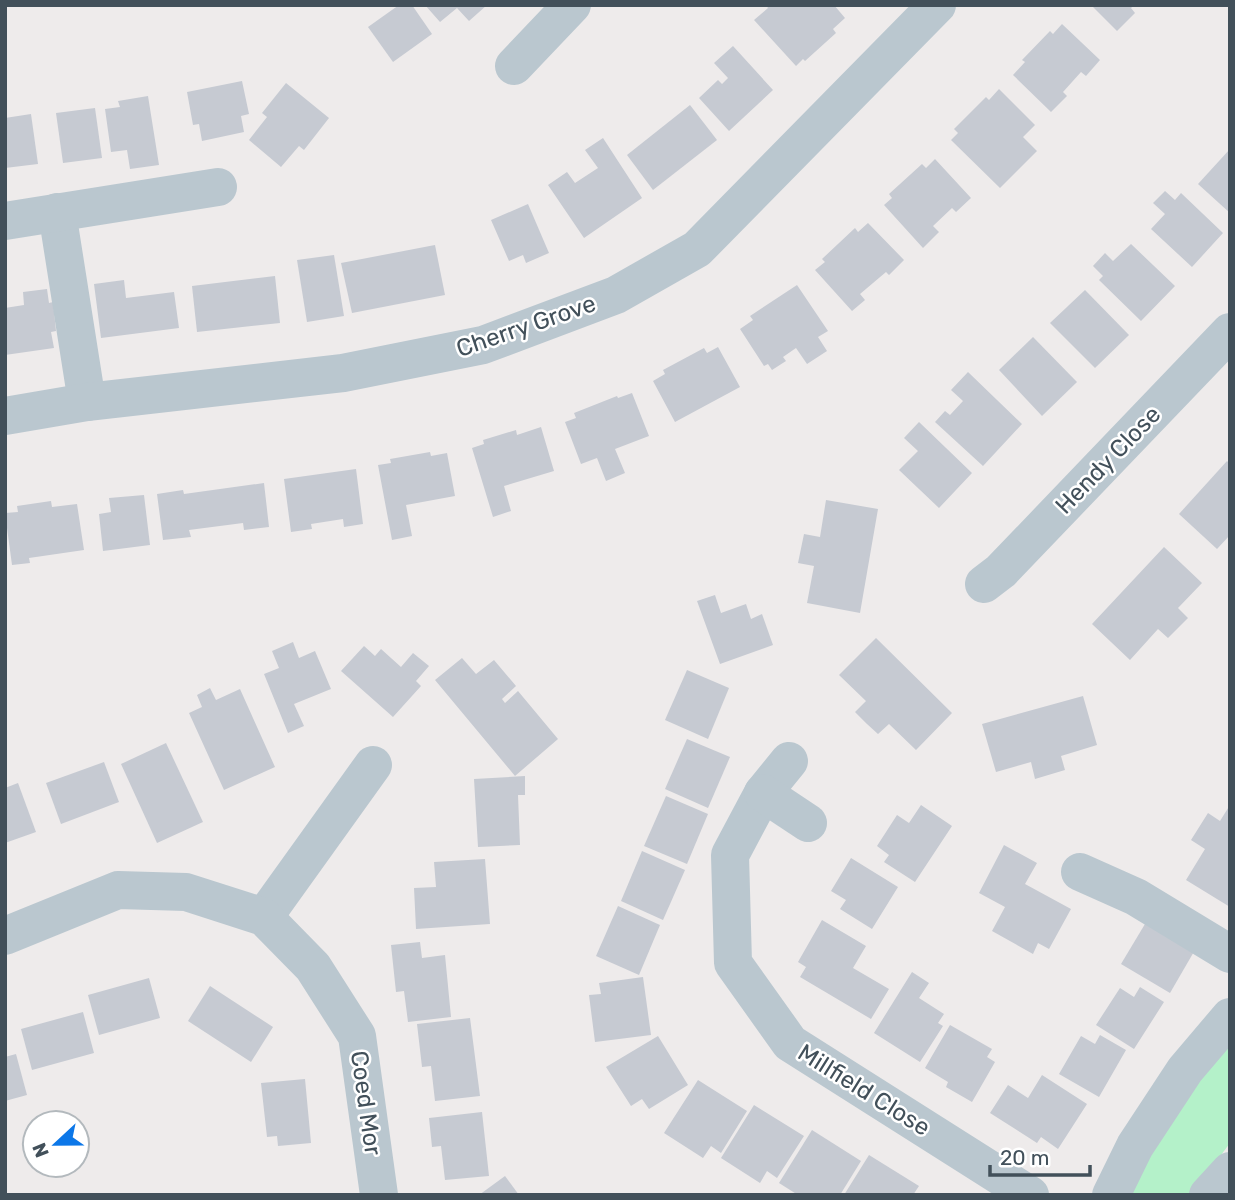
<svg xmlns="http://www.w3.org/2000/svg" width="1235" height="1200" font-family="Rubik,sans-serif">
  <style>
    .green { fill: #b4f1c9 }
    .building { fill: #c6cad2 }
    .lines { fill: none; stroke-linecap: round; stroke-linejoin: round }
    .minor { stroke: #bac7cf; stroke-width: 38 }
    .labels { text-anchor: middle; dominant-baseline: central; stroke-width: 5; stroke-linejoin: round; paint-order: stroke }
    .street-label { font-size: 24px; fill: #42505a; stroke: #fff }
  </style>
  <rect width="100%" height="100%" fill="#eeebeb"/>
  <polygon class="green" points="1230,1038 1230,1143 1191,1195 1125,1195 1133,1168"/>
  <g class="building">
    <polygon points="399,5 412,5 432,34 393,62 368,27"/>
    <polygon points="425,5 487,5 469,21 457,8 440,22"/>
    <polygon points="766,5 834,5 845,18 833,29 836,33 805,61 803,59 796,66 754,20 768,8"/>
    <polygon points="1091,5 1134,5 1131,8 1135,13 1117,31"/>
    <polygon points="1062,24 1100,60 1086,76 1081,72 1063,92 1067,96 1051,112 1013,75 1025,62 1022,60 1050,31 1053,34"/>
    <polygon points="733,46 773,90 729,131 699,98 718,80 722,84 728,78 714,63"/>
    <polygon points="242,81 249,114 241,116 244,132 202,141 199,124 193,125 187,92"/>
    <polygon points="286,83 329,118 304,150 299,146 281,167 249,140 267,117 262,113"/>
    <polygon points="999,89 1035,125 1023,137 1037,151 1000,188 951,140 958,133 954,129 986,97 989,100"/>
    <polygon points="148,96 159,165 130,169 127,150 111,152 105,109 120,107 118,101"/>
    <polygon points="690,105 717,140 653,190 627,155"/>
    <polygon points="95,108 102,158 63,163 56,113"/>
    <polygon points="31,114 38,164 5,168 5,118"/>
    <polygon points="603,138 642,198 584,238 548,185 567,172 575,183 598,168 585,150"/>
    <polygon points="1230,149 1230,213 1198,184"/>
    <polygon points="935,159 971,198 956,212 952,208 933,226 939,232 923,248 884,205 892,198 889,194 922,164 926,168"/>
    <polygon points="1165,191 1175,200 1181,193 1223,233 1192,267 1151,229 1165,214 1153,203"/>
    <polygon points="528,204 549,253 526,263 523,255 509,261 491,220"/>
    <polygon points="868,223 904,260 889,275 886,272 860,294 865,300 852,311 815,270 825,262 822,259 855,228 858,232"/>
    <polygon points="1131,244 1175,286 1141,321 1099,280 1103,276 1093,266 1105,253 1113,261"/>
    <polygon points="435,245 445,295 352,313 341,263"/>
    <polygon points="334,255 344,316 307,322 297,260"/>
    <polygon points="275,276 280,323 197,332 192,286"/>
    <polygon points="124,280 126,298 174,292 179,328 101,338 94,284"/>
    <polygon points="797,285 828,331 818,337 827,351 807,364 796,348 783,357 786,361 772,370 768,364 764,366 740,329 753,320 750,316"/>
    <polygon points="47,289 49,303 53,302 56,331 51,332 54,348 5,355 5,308 24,305 23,292"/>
    <polygon points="1085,290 1129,335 1095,368 1050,323"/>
    <polygon points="1033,337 1077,382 1042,416 999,370"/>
    <polygon points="718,347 740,387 675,422 653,381 665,374 663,370 704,348 707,353"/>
    <polygon points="968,372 1022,424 983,466 935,422 945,411 950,415 963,401 951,390"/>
    <polygon points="632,393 649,436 615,449 625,473 606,481 597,458 581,464 565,422 576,418 574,413 617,396 618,398"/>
    <polygon points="919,422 972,473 939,508 899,470 918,451 904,438"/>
    <polygon points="541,427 554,471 504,486 511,511 493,517 472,448 484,444 483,440 516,430 517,435"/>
    <polygon points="430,452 431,456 447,453 455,496 406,505 412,536 392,540 378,465 391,463 390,459"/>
    <polygon points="1227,461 1230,464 1230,535 1217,549 1179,514"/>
    <polygon points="356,469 363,524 344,527 343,519 311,524 312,529 291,532 284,479"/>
    <polygon points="264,483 269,527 244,530 243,523 189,530 191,537 163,540 157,494 183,490 184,494"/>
    <polygon points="144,495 150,545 103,551 99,514 111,512 109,498"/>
    <polygon points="826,500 878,509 860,613 807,603 814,566 798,563 804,534 820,537"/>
    <polygon points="51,501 52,507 77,504 84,550 29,558 30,563 12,565 5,513 18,512 17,506"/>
    <polygon points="1164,547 1202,583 1178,608 1188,618 1168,638 1158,629 1130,660 1092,624"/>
    <polygon points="715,595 721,613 746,604 751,619 762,614 773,645 720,664 697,601"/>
    <polygon points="876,638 952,713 916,750 889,724 878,734 867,724 855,712 866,701 839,675"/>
    <polygon points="293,642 299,658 315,651 331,689 294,704 304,726 288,733 264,674 279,668 272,651"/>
    <polygon points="364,646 375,656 381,649 401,667 413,653 429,666 416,681 421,686 393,717 341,671"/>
    <polygon points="462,658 476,674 494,660 516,686 502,699 505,703 518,691 558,739 515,776 435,680"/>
    <polygon points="687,670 729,688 708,739 665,720"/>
    <polygon points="210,688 216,700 240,689 275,767 224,790 189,713 202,707 197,695"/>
    <polygon points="1083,696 1097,745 1061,756 1065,770 1035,779 1031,762 996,772 982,724"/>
    <polygon points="687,739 730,757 708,808 665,789"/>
    <polygon points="166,743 203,822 157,843 121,764"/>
    <polygon points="104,762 119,802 61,824 46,783"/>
    <polygon points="525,776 525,795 518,795 520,845 478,847 474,779"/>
    <polygon points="18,783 36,832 5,843 5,788"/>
    <polygon points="666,796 708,814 687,864 644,846"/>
    <polygon points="921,805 952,826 915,882 884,862 889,855 877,846 897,815 909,823"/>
    <polygon points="1230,805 1230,907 1186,880 1205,849 1191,840 1208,813 1220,821"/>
    <polygon points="1004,845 1037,863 1025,884 1071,909 1049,949 1038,943 1033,954 992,931 1005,907 979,893"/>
    <polygon points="642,851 685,870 663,920 621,901"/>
    <polygon points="851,858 898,887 872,929 840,909 846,900 831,891"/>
    <polygon points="485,859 490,924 416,929 414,888 436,887 434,862"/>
    <polygon points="618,906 660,925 639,975 596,956"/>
    <polygon points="822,920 866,946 853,968 889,989 871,1019 800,977 806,967 798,962"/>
    <polygon points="1145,924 1199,943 1170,993 1121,964"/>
    <polygon points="420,942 422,958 445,955 451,1017 408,1022 404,991 396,992 391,945"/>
    <polygon points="912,972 929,983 919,998 944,1014 938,1023 943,1026 920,1062 874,1033"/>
    <polygon points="643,977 651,1035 595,1042 589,995 601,994 599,983"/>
    <polygon points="149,978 160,1018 99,1035 88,995"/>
    <polygon points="210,986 273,1027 251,1062 188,1021"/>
    <polygon points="1140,987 1164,1002 1134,1049 1096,1025 1120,988 1134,997"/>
    <polygon points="83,1012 94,1053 32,1070 21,1029"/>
    <polygon points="470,1018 480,1096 435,1101 431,1066 422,1067 417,1024"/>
    <polygon points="950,1025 992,1049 987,1057 995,1062 972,1102 946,1087 948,1082 925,1068"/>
    <polygon points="1100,1035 1126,1050 1099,1097 1059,1074 1081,1036 1095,1044"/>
    <polygon points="658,1036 688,1085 649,1109 642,1099 631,1106 606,1067"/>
    <polygon points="16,1054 27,1095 5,1101 5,1057"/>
    <polygon points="1042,1075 1087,1104 1058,1149 1041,1137 1037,1143 990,1113 1008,1085 1028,1098"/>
    <polygon points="305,1079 311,1143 278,1146 277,1136 267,1137 261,1083"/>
    <polygon points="698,1080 747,1111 721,1153 711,1146 703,1158 664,1133"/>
    <polygon points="754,1105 804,1136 777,1178 767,1171 760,1183 721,1158"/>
    <polygon points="482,1112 489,1176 445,1180 441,1146 432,1147 429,1118"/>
    <polygon points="812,1130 861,1161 840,1195 798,1195 779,1183"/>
    <polygon points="869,1155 919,1186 913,1195 844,1195"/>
    <polygon points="505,1176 519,1195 479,1195"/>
  </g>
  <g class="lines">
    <g class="minor">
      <polyline points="514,66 572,5"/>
      <polyline points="57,212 87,402"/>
      <polyline points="5,221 218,187"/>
      <polyline points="5,416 87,402 343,373 483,345 616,295 697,249 937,5"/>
      <polyline points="984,584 1001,571 1230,332"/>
      <polyline points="789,761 763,793 730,855 733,963 790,1043 1030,1195"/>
      <polyline points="763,793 808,823"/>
      <polyline points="1080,872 1136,897 1230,954"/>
      <polyline points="264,917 373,765"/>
      <polyline points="5,936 118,890 186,892 264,917 313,967 357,1036 379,1195"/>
      <polyline points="1111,1195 1135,1146 1185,1070 1230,1017"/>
      <polyline points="1208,1195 1230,1171"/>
    </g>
  </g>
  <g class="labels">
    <g class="street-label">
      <text transform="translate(526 326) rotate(-19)">Cherry Grove</text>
      <text transform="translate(1108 460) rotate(-46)">Hendy Close</text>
      <text transform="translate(864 1090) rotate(32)">Millfield Close</text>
      <text transform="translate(366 1103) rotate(82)">Coed Mor</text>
    </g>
  </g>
  <rect width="1235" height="1200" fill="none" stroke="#42505a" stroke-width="14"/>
  <g transform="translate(56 1144) rotate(248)"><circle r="33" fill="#ffffff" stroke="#b3b9bd" stroke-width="2"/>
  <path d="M0-5L12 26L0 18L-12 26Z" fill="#0c77e8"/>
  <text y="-10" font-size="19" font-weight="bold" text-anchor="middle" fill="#42505a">N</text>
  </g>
  <path d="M990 1165v10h100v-10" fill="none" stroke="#42505a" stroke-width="3.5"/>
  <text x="1000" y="1165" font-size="21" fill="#42505a" stroke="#ffffff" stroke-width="5" paint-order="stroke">20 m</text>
</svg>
